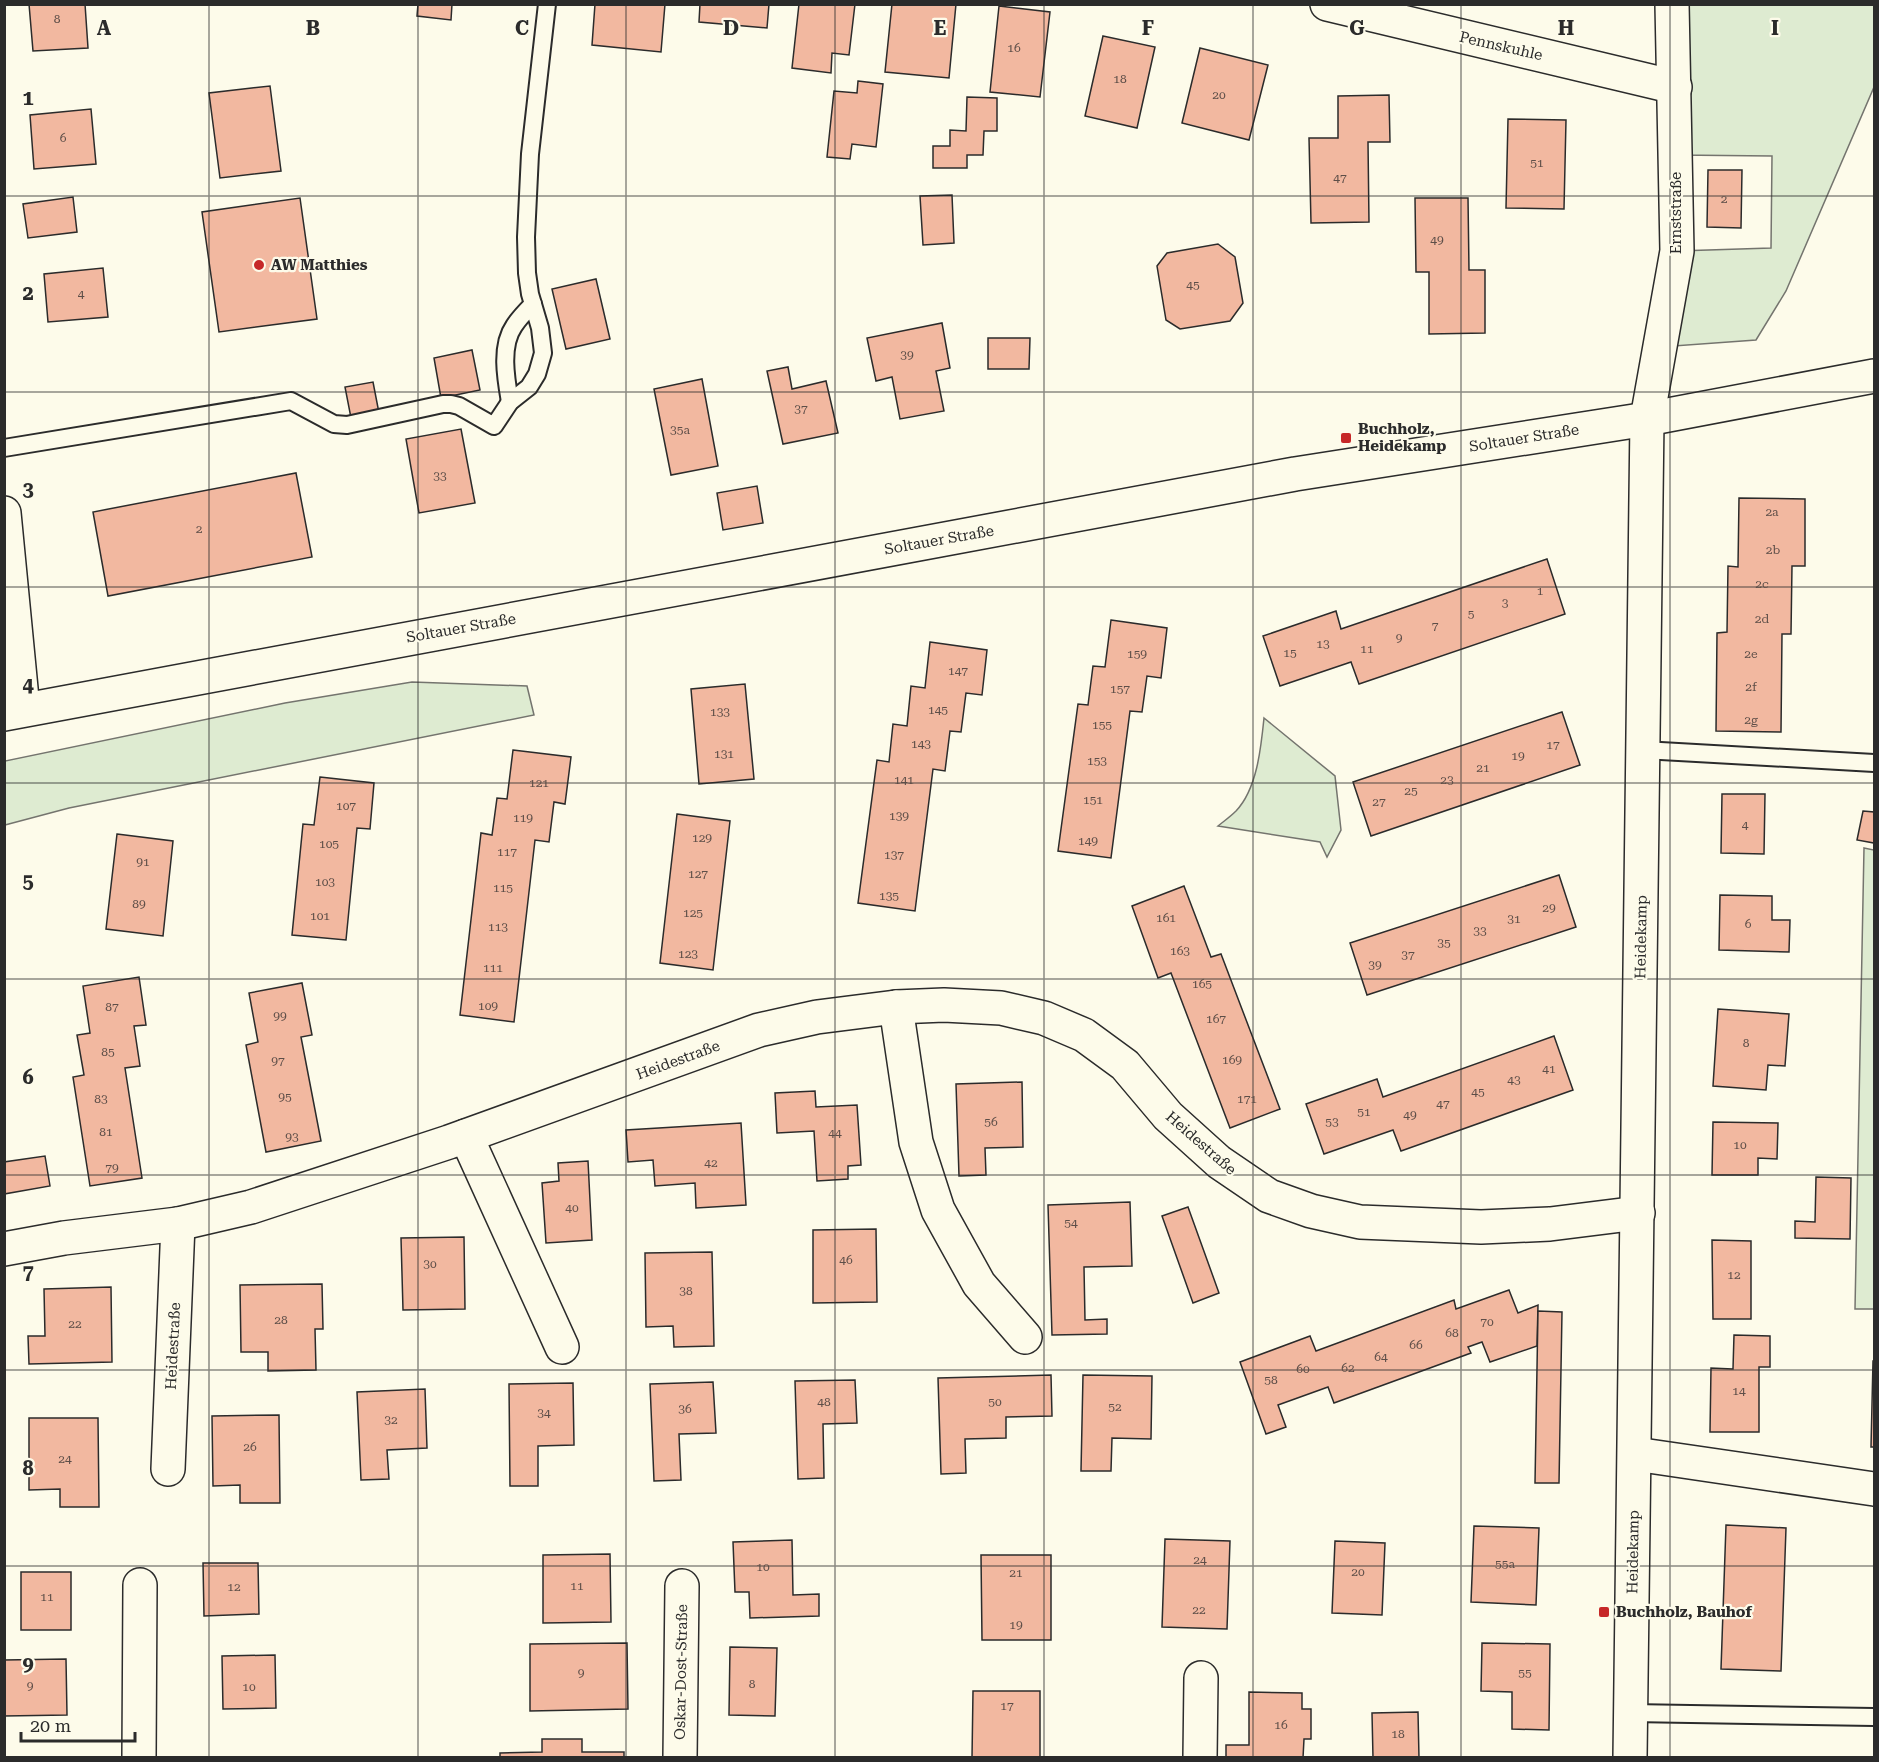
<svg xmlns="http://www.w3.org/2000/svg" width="1879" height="1762" font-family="'Roboto Serif',serif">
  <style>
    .green { fill: #deebd1; stroke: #74746e; stroke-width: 1.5 }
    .building { fill: #f2b8a0; stroke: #2b2b2b; stroke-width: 1.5 }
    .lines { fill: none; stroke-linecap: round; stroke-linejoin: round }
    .service-casing { stroke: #2b2b2b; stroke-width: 20 }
    .minor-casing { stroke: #2b2b2b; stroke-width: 36 }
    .secondary-casing { stroke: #2b2b2b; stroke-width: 36 }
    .service { stroke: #fdfbea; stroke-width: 16 }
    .minor { stroke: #fdfbea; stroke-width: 33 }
    .secondary { stroke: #fdfbea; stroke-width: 33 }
    .grid { fill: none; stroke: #2b2b2b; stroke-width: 1.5; stroke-opacity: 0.55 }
    .poi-dot { fill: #c62828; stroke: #fdfbea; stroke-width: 2 }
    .labels { text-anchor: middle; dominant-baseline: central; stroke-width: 4.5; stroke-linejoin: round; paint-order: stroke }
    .number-label { font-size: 12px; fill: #5d4e48 }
    .street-label { font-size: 15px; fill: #2b2b2b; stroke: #fdfbea }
    .poi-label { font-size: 15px; font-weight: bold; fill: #2b2b2b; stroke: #fdfbea; text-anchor: start }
    .grid-label { font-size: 20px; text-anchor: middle; font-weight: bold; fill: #2b2b2b; stroke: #fdfbea; stroke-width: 4.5; stroke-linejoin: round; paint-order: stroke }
  </style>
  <rect width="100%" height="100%" fill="#fdfbea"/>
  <g class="green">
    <polygon points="1672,5 1874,5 1874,87 1786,291 1756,340 1660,347 1677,251 1771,248 1772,156 1676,155"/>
    <polygon points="412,682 527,686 534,715 69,808 5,825 5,761 285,703"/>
    <path d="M1264 718 1335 776 1341 830 1327 857 1320 842 1218 826C1224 821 1230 817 1236 811 1257 789 1261 748 1264 718Z"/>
    <polygon points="1864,848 1874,850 1874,1309 1855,1309"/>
  </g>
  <g class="building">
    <polygon points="29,4 85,4 88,48 33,51"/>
    <polygon points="418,4 452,4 451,20 417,16"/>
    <polygon points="595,4 665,4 661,52 592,45"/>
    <polygon points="700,4 769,4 767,28 699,22"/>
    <polygon points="799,4 855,4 849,55 832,53 831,73 792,68"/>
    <polygon points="892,4 956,4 949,78 885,72"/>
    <polygon points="999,6 1050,12 1040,97 990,92"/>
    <polygon points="1103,36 1155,47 1137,128 1085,116"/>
    <polygon points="1200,48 1268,65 1249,140 1182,123"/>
    <polygon points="858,81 883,84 876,147 852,144 850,159 827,157 834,91 857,93"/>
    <polygon points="270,86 281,171 220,178 209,93"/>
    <polygon points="1389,95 1390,142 1368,142 1369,222 1311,223 1309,138 1338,138 1338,96"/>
    <polygon points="967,97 997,98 997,131 984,131 983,155 967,155 967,168 933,168 933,146 950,146 950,130 966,131"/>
    <polygon points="91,109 96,164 34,169 30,115"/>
    <polygon points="1508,119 1566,120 1564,209 1506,208"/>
    <polygon points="1708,170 1742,170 1741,228 1707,227"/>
    <polygon points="952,195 954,243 923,245 920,196"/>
    <polygon points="73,197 77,232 28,238 23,204"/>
    <polygon points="300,198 317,319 219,332 202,212"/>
    <polygon points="1415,198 1468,198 1469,270 1485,270 1485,333 1429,334 1429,272 1416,272"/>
    <polygon points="1218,244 1235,257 1243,303 1230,321 1180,329 1166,320 1157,266 1167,253"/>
    <polygon points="103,268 108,317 48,322 44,274"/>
    <polygon points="596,279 610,339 566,349 552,289"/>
    <polygon points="942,323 950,368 936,371 944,411 900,419 892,377 876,381 867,338"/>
    <polygon points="988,338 1030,338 1029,369 988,369"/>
    <polygon points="472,350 480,390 441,398 434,358"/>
    <polygon points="788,367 792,389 826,381 838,433 783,444 767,371"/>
    <polygon points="702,379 718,466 671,475 654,389"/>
    <polygon points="373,382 379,413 351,418 345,387"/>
    <polygon points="461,429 475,503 419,513 406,439"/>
    <polygon points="296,473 312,557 108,596 93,512"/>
    <polygon points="757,486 763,523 723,530 717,493"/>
    <polygon points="1739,498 1805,499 1805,566 1792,566 1791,634 1782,634 1781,732 1716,731 1717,633 1727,632 1728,566 1738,567"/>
    <polygon points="1547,559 1565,614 1359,684 1351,662 1280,686 1263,636 1336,611 1341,629"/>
    <polygon points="1111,620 1167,628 1161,678 1147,676 1142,712 1130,711 1111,858 1058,851 1078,704 1088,705 1093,666 1105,667"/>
    <polygon points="930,642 987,650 982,695 966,693 961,732 950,731 945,771 933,769 915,911 858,903 877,760 889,762 893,724 907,726 911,686 925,688"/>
    <polygon points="745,684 754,779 699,784 691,689"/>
    <polygon points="1562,712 1580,765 1371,836 1353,782"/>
    <polygon points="513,750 571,757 565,804 554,802 549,842 535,840 514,1022 460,1015 481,833 492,835 497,798 507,799"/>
    <polygon points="320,777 374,783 370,829 357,828 346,940 292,935 303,824 314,825"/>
    <polygon points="1722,794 1765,794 1764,854 1721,853"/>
    <polygon points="1863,811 1874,812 1874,843 1857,840"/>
    <polygon points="677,814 730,821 713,970 660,963"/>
    <polygon points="117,834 173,841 163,936 106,929"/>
    <polygon points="1559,875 1576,927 1367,995 1350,943"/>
    <polygon points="1184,886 1211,957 1221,954 1280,1109 1230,1128 1171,973 1158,978 1132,906"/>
    <polygon points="1720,895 1772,896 1772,920 1790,920 1789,952 1719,950"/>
    <polygon points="139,977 146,1025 134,1026 140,1066 125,1068 142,1178 90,1186 73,1077 84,1075 77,1035 90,1033 83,986"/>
    <polygon points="302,983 312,1035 301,1037 321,1141 266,1152 246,1045 258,1042 249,993"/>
    <polygon points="1718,1009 1789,1014 1785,1066 1768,1065 1766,1090 1713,1086"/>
    <polygon points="1554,1036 1573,1090 1401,1151 1393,1130 1324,1154 1306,1104 1377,1079 1383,1097"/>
    <polygon points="1022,1082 1023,1147 985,1148 986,1175 959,1176 956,1084"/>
    <polygon points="815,1091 816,1107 857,1105 861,1165 848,1166 848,1179 817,1181 814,1131 777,1133 775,1093"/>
    <polygon points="1713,1122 1778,1123 1777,1159 1758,1158 1758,1175 1712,1175"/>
    <polygon points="741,1123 746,1205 696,1208 695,1183 655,1186 653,1160 628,1162 626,1130"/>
    <polygon points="45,1156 50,1186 4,1194 4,1162"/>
    <polygon points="588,1161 592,1240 546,1243 542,1183 559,1181 558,1163"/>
    <polygon points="1816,1177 1851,1178 1850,1239 1795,1238 1795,1221 1815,1222"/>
    <polygon points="1130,1202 1132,1266 1084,1267 1085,1320 1107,1319 1107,1334 1052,1335 1048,1205"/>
    <polygon points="1188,1207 1219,1293 1193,1303 1162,1216"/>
    <polygon points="876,1229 877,1302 813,1303 813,1230"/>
    <polygon points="464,1237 465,1309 403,1310 401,1238"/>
    <polygon points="1712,1240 1751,1241 1751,1319 1713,1319"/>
    <polygon points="712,1252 714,1346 674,1347 673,1326 646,1327 645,1253"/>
    <polygon points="322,1284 323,1329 315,1329 316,1370 268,1371 268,1352 241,1352 240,1285"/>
    <polygon points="111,1287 112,1362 29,1364 28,1336 45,1336 44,1289"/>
    <polygon points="1509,1290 1518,1313 1538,1305 1537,1346 1490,1362 1482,1342 1468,1347 1471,1353 1334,1403 1328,1387 1278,1405 1286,1427 1266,1434 1240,1362 1310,1336 1316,1351 1454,1300 1456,1309"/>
    <polygon points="1538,1311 1562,1312 1559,1483 1535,1483"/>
    <polygon points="1734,1335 1770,1336 1770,1367 1759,1367 1759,1432 1710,1432 1711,1368 1733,1369"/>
    <polygon points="1873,1361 1874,1361 1874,1447 1871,1447"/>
    <polygon points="1051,1375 1052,1416 1006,1417 1006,1438 965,1439 966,1473 941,1474 938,1378"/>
    <polygon points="1083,1375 1152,1376 1151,1439 1112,1438 1111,1471 1081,1471"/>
    <polygon points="855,1380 857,1423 823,1424 824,1478 798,1479 795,1381"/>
    <polygon points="713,1382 716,1433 679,1434 681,1480 654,1481 650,1384"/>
    <polygon points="573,1383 574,1445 538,1446 538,1486 510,1486 509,1384"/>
    <polygon points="425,1389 427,1448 387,1450 389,1479 361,1480 357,1392"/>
    <polygon points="279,1415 280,1503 240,1503 240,1485 213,1486 212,1416"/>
    <polygon points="29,1418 98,1418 99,1507 60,1507 60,1489 29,1490"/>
    <polygon points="1726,1525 1786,1528 1781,1671 1721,1669"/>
    <polygon points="1474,1526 1539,1528 1536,1605 1471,1602"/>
    <polygon points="1165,1539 1230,1541 1227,1629 1162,1627"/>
    <polygon points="792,1540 793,1595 819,1594 819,1616 750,1618 749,1592 735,1592 733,1542"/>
    <polygon points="1335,1541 1385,1543 1382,1615 1332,1613"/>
    <polygon points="610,1554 611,1622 543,1623 543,1555"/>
    <polygon points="981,1555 1051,1555 1051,1640 982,1640"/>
    <polygon points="203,1563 258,1563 259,1614 204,1616"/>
    <rect x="21" y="1572" width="50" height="58"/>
    <polygon points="627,1643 628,1709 530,1711 530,1644"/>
    <polygon points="1482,1643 1550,1644 1549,1730 1512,1729 1512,1692 1481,1691"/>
    <polygon points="730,1647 777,1648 775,1716 729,1715"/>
    <polygon points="275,1655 276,1708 223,1709 222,1656"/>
    <polygon points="66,1659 67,1715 4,1716 4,1660"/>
    <polygon points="973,1691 1040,1691 1040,1758 972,1758"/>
    <polygon points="1249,1692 1302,1693 1302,1709 1311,1709 1311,1739 1304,1739 1303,1758 1226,1758 1226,1745 1249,1745"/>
    <polygon points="1418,1712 1419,1758 1373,1758 1372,1713"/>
    <polygon points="542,1739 582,1739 582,1752 624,1752 624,1758 500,1758 500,1753 542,1752"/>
  </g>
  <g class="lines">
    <defs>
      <g id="service">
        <path d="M510 402C506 379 500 346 514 326 519 318 526 311 533 304"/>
        <polyline points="4,448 291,401 334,424 347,425 443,404 451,404 459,406 494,426 510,402 529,387 537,374 543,353 540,328 530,294 527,273 526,237 530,154 547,4"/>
        <polyline points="1643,750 1874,763"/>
        <polyline points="1631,1713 1874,1717"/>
      </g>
      <g id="minor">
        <polyline points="1327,4 1675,87"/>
        <polyline points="4,513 23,709"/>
        <polyline points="896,1007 916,1142 938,1210 979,1284 1025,1337"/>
        <polyline points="466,1136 562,1347"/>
        <polyline points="4,1249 64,1238 178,1224 251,1207 449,1142 759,1030 817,1017 896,1007 944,1005 1001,1008 1044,1018 1084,1035 1125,1065 1168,1116 1219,1162 1269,1196 1311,1211 1360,1222 1481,1227 1550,1224 1638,1213"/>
        <polyline points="1635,1454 1874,1489"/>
        <polyline points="168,1469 178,1224"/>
        <polyline points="139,1758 140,1585"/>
        <polyline points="680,1758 682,1586"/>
        <polyline points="1200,1758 1201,1678"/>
        <polyline points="1630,1758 1647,419 1677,251 1672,4"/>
      </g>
      <polyline id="secondary" points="4,714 1295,474 1647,419 1874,376"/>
    </defs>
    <use href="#service" class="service-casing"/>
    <use href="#minor" class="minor-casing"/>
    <use href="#secondary" class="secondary-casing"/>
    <use href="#service" class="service"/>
    <use href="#minor" class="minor"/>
    <use href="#secondary" class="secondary"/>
  </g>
  <path class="grid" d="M209 4V1758M418 4V1758M626 4V1758M835 4V1758M1044 4V1758M1253 4V1758M1461 4V1758M1670 4V1758M4 196H1874M4 392H1874M4 587H1874M4 783H1874M4 979H1874M4 1175H1874M4 1370H1874M4 1566H1874"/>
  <g class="poi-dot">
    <circle cx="259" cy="265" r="6"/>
    <rect x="1340" y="432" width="12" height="12" rx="3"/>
    <rect x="1598" y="1606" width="12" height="12" rx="3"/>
  </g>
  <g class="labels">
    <g class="number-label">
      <text x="57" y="19">8</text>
      <text x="1014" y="48">16</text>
      <text x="1120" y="79">18</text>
      <text x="1219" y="95">20</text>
      <text x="63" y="138">6</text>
      <text x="1537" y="163">51</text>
      <text x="1340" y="178">47</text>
      <text x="1724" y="199">2</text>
      <text x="1437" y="240">49</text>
      <text x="1193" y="285">45</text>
      <text x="81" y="294">4</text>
      <text x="907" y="355">39</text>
      <text x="801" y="409">37</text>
      <text x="680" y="430">35a</text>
      <text x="440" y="476">33</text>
      <text x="1772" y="512">2a</text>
      <text x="199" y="529">2</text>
      <text x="1773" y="550">2b</text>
      <text x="1762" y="584">2c</text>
      <text x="1540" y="591">1</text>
      <text x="1505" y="603">3</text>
      <text x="1471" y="614">5</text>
      <text x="1762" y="619">2d</text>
      <text x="1435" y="626">7</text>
      <text x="1399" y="638">9</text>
      <text x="1323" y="644">13</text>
      <text x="1367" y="649">11</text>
      <text x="1290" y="653">15</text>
      <text x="1137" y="654">159</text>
      <text x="1751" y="654">2e</text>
      <text x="958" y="671">147</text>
      <text x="1751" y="687">2f</text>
      <text x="1120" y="689">157</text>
      <text x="938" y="710">145</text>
      <text x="720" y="712">133</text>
      <text x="1751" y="720">2g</text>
      <text x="1102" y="725">155</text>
      <text x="921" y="744">143</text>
      <text x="1553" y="745">17</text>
      <text x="724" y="754">131</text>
      <text x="1518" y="756">19</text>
      <text x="1097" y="761">153</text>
      <text x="1483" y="768">21</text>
      <text x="904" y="780">141</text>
      <text x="1447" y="780">23</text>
      <text x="539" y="783">121</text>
      <text x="1411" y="791">25</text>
      <text x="1093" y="800">151</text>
      <text x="1379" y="802">27</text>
      <text x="346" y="806">107</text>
      <text x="899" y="816">139</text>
      <text x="523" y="818">119</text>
      <text x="1745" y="825">4</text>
      <text x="702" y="838">129</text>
      <text x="1088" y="841">149</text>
      <text x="329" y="844">105</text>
      <text x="507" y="852">117</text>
      <text x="894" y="855">137</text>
      <text x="143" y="862">91</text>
      <text x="698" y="874">127</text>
      <text x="325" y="882">103</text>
      <text x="503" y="888">115</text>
      <text x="889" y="896">135</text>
      <text x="139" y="904">89</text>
      <text x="1549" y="908">29</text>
      <text x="693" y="913">125</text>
      <text x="320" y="916">101</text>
      <text x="1166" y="918">161</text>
      <text x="1514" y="919">31</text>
      <text x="1748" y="924">6</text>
      <text x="498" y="927">113</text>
      <text x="1480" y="931">33</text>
      <text x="1444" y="943">35</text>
      <text x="1180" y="951">163</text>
      <text x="688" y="954">123</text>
      <text x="1408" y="955">37</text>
      <text x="1375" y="965">39</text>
      <text x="493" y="968">111</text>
      <text x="1202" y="984">165</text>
      <text x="488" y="1006">109</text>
      <text x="112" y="1007">87</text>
      <text x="280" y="1016">99</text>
      <text x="1216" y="1019">167</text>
      <text x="1746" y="1043">8</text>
      <text x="108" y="1052">85</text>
      <text x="1232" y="1060">169</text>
      <text x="278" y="1061">97</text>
      <text x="1549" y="1069">41</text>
      <text x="1514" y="1080">43</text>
      <text x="1478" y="1092">45</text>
      <text x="285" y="1097">95</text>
      <text x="101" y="1099">83</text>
      <text x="1247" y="1099">171</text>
      <text x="1443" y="1104">47</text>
      <text x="1364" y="1112">51</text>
      <text x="1410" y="1115">49</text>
      <text x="991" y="1122">56</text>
      <text x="1332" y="1122">53</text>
      <text x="106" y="1132">81</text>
      <text x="835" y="1133">44</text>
      <text x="292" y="1137">93</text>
      <text x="1740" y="1145">10</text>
      <text x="711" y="1163">42</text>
      <text x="112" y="1168">79</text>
      <text x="572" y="1208">40</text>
      <text x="1071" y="1223">54</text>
      <text x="846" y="1260">46</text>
      <text x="430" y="1264">30</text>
      <text x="1734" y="1275">12</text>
      <text x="686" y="1291">38</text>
      <text x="281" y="1320">28</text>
      <text x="1487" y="1322">70</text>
      <text x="75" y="1324">22</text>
      <text x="1452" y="1333">68</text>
      <text x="1416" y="1345">66</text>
      <text x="1381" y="1357">64</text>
      <text x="1348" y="1368">62</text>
      <text x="1303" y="1369">60</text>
      <text x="1271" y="1380">58</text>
      <text x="1739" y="1391">14</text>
      <text x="824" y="1402">48</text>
      <text x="995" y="1402">50</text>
      <text x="1115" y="1407">52</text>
      <text x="685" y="1409">36</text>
      <text x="544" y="1413">34</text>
      <text x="391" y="1420">32</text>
      <text x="250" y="1447">26</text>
      <text x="65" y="1459">24</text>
      <text x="1200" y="1560">24</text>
      <text x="1505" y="1564">55a</text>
      <text x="763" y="1567">10</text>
      <text x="1358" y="1572">20</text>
      <text x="1016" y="1573">21</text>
      <text x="577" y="1586">11</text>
      <text x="234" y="1587">12</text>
      <text x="47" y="1597">11</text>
      <text x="1199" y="1610">22</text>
      <text x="1016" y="1625">19</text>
      <text x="581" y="1673">9</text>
      <text x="1525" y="1673">55</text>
      <text x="752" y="1684">8</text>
      <text x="30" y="1686">9</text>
      <text x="249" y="1687">10</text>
      <text x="1007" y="1706">17</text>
      <text x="1281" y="1725">16</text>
      <text x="1398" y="1734">18</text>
    </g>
    <g class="street-label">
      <text transform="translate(1501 46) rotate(13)">Pennskuhle</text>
      <text transform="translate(1676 213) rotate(-90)">Ernststraße</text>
      <text transform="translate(1524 438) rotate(-9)">Soltauer Straße</text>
      <text transform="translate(939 540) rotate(-10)">Soltauer Straße</text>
      <text transform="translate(461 628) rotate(-10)">Soltauer Straße</text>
      <text transform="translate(1641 937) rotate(-89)">Heidekamp</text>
      <text transform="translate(678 1060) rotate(-20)">Heidestraße</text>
      <text transform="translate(1201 1143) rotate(41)">Heidestraße</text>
      <text transform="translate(173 1346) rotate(-87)">Heidestraße</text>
      <text transform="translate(1633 1552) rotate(-89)">Heidekamp</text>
      <text transform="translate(681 1672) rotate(-89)">Oskar-Dost-Straße</text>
    </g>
    <g class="poi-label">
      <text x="271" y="265">AW Matthies</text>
      <text x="1358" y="429">Buchholz,<tspan x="1358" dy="17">Heidekamp</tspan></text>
      <text x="1616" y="1612">Buchholz, Bauhof</text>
    </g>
  </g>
  <g class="grid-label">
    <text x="104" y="35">A</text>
    <text x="313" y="35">B</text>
    <text x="522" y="35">C</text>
    <text x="731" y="35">D</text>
    <text x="940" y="35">E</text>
    <text x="1148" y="35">F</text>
    <text x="1357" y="35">G</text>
    <text x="1566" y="35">H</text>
    <text x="1775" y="35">I</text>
    <text x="28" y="105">1</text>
    <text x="28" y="300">2</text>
    <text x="28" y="496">3</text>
    <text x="28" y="692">4</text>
    <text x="28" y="888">5</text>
    <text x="28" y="1084">6</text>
    <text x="28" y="1279">7</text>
    <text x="28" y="1475">8</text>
    <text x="28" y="1671">9</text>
  </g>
  <rect width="1879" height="1762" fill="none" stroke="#2b2b2b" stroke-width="12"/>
  <path d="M21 1732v9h114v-9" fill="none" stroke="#2b2b2b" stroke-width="3"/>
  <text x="30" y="1732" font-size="18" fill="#2b2b2b" stroke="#fdfbea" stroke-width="4.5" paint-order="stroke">20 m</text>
</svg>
